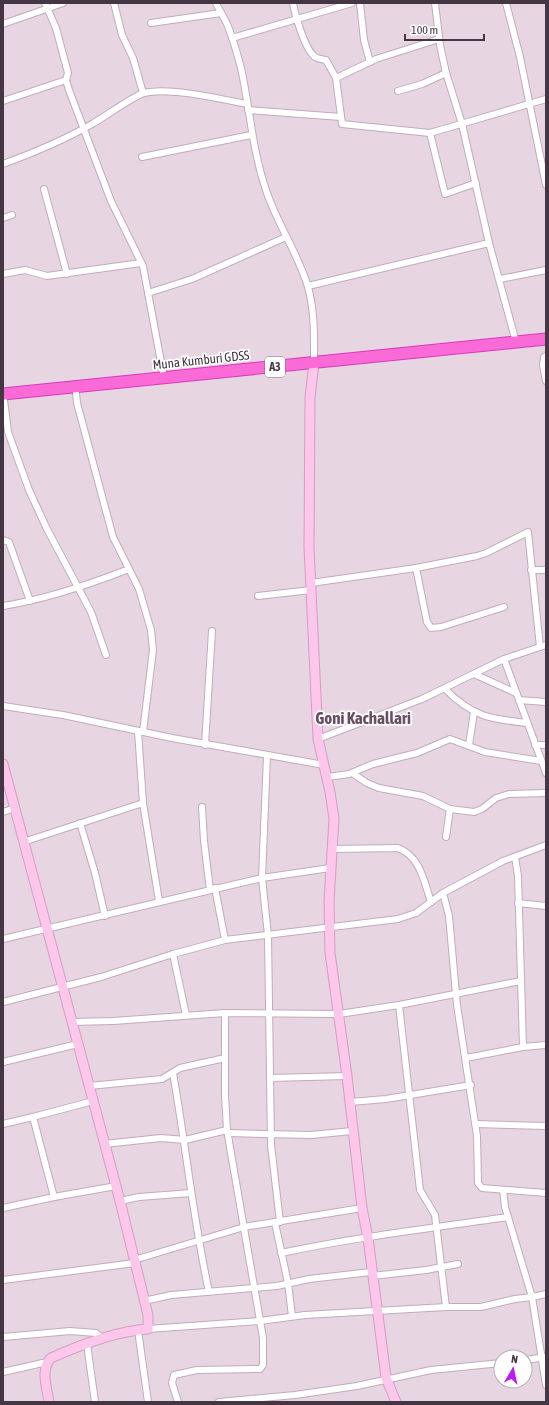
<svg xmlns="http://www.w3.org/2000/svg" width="549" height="1405" font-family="'Asap Condensed',sans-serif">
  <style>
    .residential { fill: #e7d5e2; fill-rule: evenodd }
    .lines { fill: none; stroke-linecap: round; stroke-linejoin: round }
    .street-casing { stroke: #c1acbc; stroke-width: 8 }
    .secondary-casing { stroke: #d79cc5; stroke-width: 11 }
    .highway-casing { stroke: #d93ab9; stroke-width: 13 }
    .street { stroke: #fff; stroke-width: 6 }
    .secondary { stroke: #fdc6eb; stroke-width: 9 }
    .highway { stroke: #fa6bd8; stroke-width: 11 }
    .labels { text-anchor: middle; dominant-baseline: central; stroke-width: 3.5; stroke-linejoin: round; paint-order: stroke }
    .shield { fill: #fff; stroke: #7d727b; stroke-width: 1 }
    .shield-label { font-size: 12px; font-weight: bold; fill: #453643 }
    .street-label { font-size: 13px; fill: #453643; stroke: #fff }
    .district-label { font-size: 17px; font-weight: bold; fill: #684d63; stroke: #fff }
  </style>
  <rect width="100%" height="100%" fill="#f3e6ef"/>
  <path class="residential" d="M3 3H546V1402H3ZM501 1357H525V1381H501Z"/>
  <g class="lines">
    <defs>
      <g id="street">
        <polyline points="45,3 56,28 68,73 66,80 69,90 111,201 143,266 164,378"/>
        <polyline points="114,3 122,35 133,58 143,93"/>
        <path d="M216 3C219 10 224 17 227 24 233 38 237 53 241 68 250 109 252 149 266 190 277 224 298 253 308 287 315 312 314 338 314 363"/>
        <path d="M293 3C295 15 304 45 312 54 315 59 321 59 326 60L336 78 342 124 430 133 546 99"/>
        <polyline points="360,3 364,40 370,62"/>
        <polyline points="435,3 440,45 446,73 462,124 489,243 516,342"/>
        <polyline points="506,3 520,57 546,185"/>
        <polyline points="151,23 221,13"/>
        <polyline points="3,24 63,3"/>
        <polyline points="232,38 352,3"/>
        <polyline points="336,78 376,59 439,39"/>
        <polyline points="398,91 422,84 446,73"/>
        <polyline points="3,101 66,80"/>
        <polyline points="248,110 341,117"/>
        <polyline points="430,133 445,194 476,183"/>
        <polyline points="142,157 251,135"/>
        <path d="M3 164C33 153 64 140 92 124 103 118 135 95 144 93 171 87 220 99 247 104"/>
        <polyline points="44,189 67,274"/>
        <polyline points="3,218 12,215"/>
        <polyline points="3,274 25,270 47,276 141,263"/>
        <polyline points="500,279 546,270"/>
        <polyline points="308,286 489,243"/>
        <polyline points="148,293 192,279 286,237"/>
        <polyline points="546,356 544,357 543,365 546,381"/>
        <polyline points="76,393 77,403 113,537 139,589 151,630 153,650 143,732"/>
        <polyline points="4,400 8,432 29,490 47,529 91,612 106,655"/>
        <polyline points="3,540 9,542 10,545 30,601"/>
        <polyline points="416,568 427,622 431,628 441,627 504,607"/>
        <polyline points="531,570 546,570"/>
        <polyline points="311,583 416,568 477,556 486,553 528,532 540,647"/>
        <polyline points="258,596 311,590"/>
        <path d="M3 606C47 599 88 585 129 569"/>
        <polyline points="504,659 546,773"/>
        <polyline points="474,674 516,693"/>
        <path d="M445 689C473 717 490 719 527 723"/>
        <polyline points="519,700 546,702"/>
        <polyline points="3,706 63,715 172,738 324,765"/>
        <polyline points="138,731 143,803 159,901"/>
        <polyline points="318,739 422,699 504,659 546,645"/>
        <polyline points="205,745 212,631"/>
        <polyline points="469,745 474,712"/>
        <polyline points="535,745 546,745"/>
        <polyline points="267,756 262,878 268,935 271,1145 280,1222"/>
        <polyline points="352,773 367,783 379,788 423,796 450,809 474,812 482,809 496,798 509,794 546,793"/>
        <polyline points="328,777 349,774 373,764 417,753 450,739 485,752 541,761"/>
        <polyline points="202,807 204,841 210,890"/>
        <polyline points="3,812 15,808"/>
        <polyline points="80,823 95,873 105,916"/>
        <polyline points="446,837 450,809"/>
        <polyline points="23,842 143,803"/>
        <path d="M332 849 398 848C420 856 424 881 431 902"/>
        <polyline points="515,857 518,876 523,1047"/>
        <polyline points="215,888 225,940"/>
        <polyline points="443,893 449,916 457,1005 477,1136 478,1183 482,1188 546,1193"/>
        <polyline points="518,903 546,906"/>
        <polyline points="3,939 262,878 330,868"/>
        <polyline points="173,954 186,1015"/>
        <polyline points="3,1002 101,977 173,954 225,940 398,919 416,913 443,893 503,861 546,845"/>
        <polyline points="399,1005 420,1190 435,1215 446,1307"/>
        <polyline points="72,1022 113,1021 225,1013 339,1014 399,1005 521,981"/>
        <polyline points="466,1058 523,1047 546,1045"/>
        <polyline points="3,1062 78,1044"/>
        <path d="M173 1073C186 1146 193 1219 209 1292"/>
        <polyline points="270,1078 347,1076"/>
        <polyline points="89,1086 162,1079 180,1068 225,1058"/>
        <polyline points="350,1102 386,1099 471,1085"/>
        <polyline points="33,1117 93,1101"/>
        <polyline points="3,1124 33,1117 54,1197"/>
        <polyline points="476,1124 546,1126"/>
        <polyline points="228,1133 311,1135 352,1131"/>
        <polyline points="104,1144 161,1138 185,1140 227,1130"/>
        <polyline points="503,1190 505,1207 532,1297 546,1385"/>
        <polyline points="120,1201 139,1197 191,1193"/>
        <polyline points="3,1208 54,1197 116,1186"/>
        <polyline points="275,1223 288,1283 292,1316"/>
        <path d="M281 1253C356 1237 432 1228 508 1217"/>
        <polyline points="134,1260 244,1227 362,1208"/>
        <polyline points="372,1276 426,1270 458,1264"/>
        <polyline points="3,1280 135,1263"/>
        <polyline points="144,1301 171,1295 277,1286 309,1279 371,1272"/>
        <polyline points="148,1329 260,1321 305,1315 446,1307 481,1307 515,1299 532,1297 546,1294"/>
        <polyline points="138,1330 148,1402"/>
        <polyline points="3,1337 70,1331 96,1333 103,1339"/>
        <polyline points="87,1344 95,1402"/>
        <polyline points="525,1360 546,1357"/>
        <polyline points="3,1372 47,1362"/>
        <polyline points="178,1402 172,1383 174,1375 197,1370 260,1369 263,1365 263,1338 227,1130 225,1095 225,1013"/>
        <polyline points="219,1402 295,1395 357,1386 431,1370 501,1363"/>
      </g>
      <g id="secondary">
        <polyline points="314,363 310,397 309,547 318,739 330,792 334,819 329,901 330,953 347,1076 362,1208 368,1238 385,1369 386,1378 396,1402"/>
        <path d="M3 764 120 1201 148 1315V1329C116 1331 80 1345 51 1358 40 1369 47 1388 49 1402"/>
      </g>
      <polyline id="highway" points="3,394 546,339"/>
    </defs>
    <use href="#street" class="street-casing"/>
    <use href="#secondary" class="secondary-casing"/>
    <use href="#highway" class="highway-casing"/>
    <use href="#street" class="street"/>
    <use href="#secondary" class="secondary"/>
    <use href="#highway" class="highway"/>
  </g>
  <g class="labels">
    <rect class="shield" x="265" y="357" width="20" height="20" rx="3"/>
    <g class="shield-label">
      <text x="275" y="367">A3</text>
    </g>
    <g class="street-label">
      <text transform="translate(201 360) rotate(-6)">Muna Kumburi GDSS</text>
    </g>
    <g class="district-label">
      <text x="363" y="718">Goni Kachallari</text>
    </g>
  </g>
  <rect width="549" height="1405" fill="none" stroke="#453643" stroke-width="8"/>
  <g transform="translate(513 1369) rotate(9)"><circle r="19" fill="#ffffff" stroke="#b5afb4"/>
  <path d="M0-3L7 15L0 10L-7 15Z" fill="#b71df4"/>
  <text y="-6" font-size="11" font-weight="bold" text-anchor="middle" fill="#453643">N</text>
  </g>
  <path d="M405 34v6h79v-6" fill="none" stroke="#453643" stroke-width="2"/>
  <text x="411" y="34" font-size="12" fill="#453643" stroke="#ffffff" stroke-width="3" paint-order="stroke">100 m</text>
</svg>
